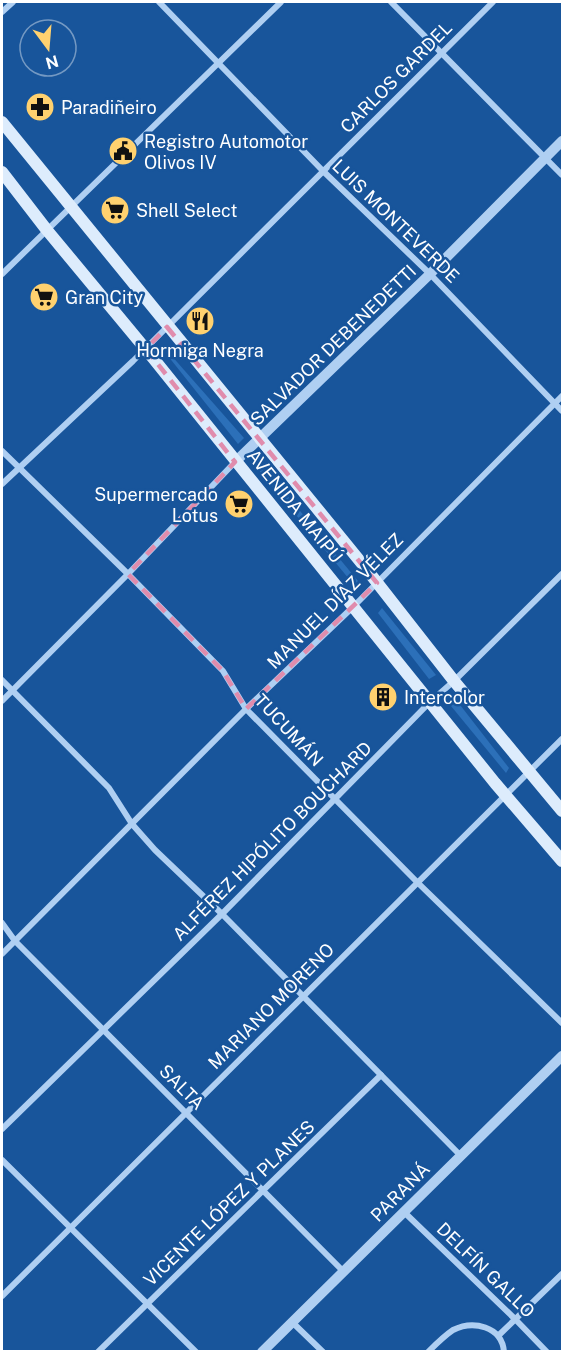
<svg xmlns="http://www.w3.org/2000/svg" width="564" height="1353" viewBox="0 0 564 1353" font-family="'Public Sans',sans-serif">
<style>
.green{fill:#2c70b9}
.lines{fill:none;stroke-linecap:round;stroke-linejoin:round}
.minor{stroke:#afcff2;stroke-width:6}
.tertiary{stroke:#afcff2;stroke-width:10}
.secondary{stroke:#ddecfc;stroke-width:12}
.marked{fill:none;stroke:#e08cad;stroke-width:4.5;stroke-dasharray:12 8;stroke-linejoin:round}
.labels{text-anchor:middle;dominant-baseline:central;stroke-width:5;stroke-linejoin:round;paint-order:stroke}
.street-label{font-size:18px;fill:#fff;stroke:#18559b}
.poi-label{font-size:18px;fill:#fff;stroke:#18559b;text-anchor:start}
</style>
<rect width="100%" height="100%" fill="#18559b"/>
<g class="green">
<path d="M170,354L244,438L238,444L168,356Z"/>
<path d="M262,465L358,581L354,585L258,469Z"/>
<path d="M382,608L436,675L429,679L378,613Z"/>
<path d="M457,701L509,768L506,773L451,706Z"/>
</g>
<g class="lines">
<g class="minor">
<path d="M159,2L323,171L430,274L562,411"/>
<path d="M391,2L562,175"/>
<path d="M2,12L13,2"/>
<path d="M2,274L281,2"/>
<path d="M2,451L128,574L223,671L246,709L417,882L562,1023"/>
<path d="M2,484L133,361L493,2"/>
<path d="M2,680L109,788L132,824L155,850L222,914L461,1156"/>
<path d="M2,701L128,574L235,462"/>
<path d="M2,923L15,941L343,1271"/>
<path d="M2,954L246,709L354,606L562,396"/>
<path d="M2,1129L222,914L430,702L454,681L562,574"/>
<path d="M2,1160L196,1352"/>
<path d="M404,1212L515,1319L547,1352"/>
<path d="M2,1296L562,739"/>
<path d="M292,1322L323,1352"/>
<path d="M499,1335L562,1274"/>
<path d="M98,1352L381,1075"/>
<path d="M428,1352C436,1344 444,1336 453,1330C473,1320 502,1326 504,1352"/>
</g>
<g class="tertiary">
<path d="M235,462L430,274L562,141"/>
<path d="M262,1352L562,1056"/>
</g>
<g class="secondary">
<path d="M2,122L368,571L454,681L562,811"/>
<path d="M2,172L46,229L153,358L495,783L562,861"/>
</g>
</g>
<path class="marked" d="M167,327L377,583L246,709L223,671L128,574L235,462L146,349Z"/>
<defs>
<g id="pharmacy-disc" transform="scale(1.5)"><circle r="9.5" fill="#ffd16f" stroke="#18559b"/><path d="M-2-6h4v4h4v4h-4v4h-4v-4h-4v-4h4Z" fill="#111"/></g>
<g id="civic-disc" transform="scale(1.5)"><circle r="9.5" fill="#ffd16f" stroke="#18559b"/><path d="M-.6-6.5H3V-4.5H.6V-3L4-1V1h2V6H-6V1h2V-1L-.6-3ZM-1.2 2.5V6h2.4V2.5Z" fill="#111"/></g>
<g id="supermarket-disc" transform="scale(1.5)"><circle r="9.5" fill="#ffd16f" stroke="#18559b"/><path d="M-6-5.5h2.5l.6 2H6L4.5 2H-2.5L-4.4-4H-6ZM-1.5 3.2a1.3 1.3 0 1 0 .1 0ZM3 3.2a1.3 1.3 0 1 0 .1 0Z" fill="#111"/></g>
<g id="restaurant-disc" transform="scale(1.5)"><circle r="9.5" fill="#ffd16f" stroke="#18559b"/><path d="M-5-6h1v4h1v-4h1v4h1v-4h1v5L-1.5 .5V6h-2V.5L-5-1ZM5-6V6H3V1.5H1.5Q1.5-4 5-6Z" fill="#111"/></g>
<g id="building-disc" transform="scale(1.5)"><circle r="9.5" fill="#ffd16f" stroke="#18559b"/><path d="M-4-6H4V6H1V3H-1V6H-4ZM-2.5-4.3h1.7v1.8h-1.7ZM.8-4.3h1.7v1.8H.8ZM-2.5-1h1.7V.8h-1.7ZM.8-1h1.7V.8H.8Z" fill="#111"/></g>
</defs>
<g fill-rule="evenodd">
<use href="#pharmacy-disc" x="40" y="107"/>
<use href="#civic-disc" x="123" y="151"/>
<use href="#supermarket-disc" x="115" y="210"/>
<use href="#supermarket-disc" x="44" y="297"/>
<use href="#restaurant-disc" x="200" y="321"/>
<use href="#supermarket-disc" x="239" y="504"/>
<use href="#building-disc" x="383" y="697"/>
</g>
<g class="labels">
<g class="street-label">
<text transform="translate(396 77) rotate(-45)">CARLOS GARDEL</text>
<text transform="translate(396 221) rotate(44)">LUIS MONTEVERDE</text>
<text transform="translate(333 345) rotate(-44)">SALVADOR DEBENEDETTI</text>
<text transform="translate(295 506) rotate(51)">AVENIDA MAIPÚ</text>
<text transform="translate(335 601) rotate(-45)">MANUEL DÍAZ VÉLEZ</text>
<text transform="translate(289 730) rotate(47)">TUCUMÁN</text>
<text transform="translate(272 841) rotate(-45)">ALFÉREZ HIPÓLITO BOUCHARD</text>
<text transform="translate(271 1006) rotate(-45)">MARIANO MORENO</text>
<text transform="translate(182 1087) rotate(45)">SALTA</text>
<text transform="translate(400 1192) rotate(-45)">PARANÁ</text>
<text transform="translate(229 1203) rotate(-44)">VICENTE LÓPEZ Y PLANES</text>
<text transform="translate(486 1270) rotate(44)">DELFÍN GALLO</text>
</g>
<g class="poi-label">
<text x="61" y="107">Paradiñeiro</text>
<text x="144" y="141">Registro Automotor<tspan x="144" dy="21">Olivos IV</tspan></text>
<text x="136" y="210">Shell Select</text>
<text x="65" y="297">Gran City</text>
<text x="200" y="350" text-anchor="middle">Hormiga Negra</text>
<text x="218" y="494" text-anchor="end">Supermercado<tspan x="218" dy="21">Lotus</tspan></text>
<text x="404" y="697">Intercolor</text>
</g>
</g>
<rect width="564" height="1353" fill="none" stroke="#ffffff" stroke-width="6"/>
<g transform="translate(48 48) rotate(164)"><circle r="28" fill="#18559b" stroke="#7499c3" stroke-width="1.5"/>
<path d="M0-4.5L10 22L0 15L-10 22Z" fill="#ffd16f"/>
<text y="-9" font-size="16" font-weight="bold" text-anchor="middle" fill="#ffffff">N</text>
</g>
</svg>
